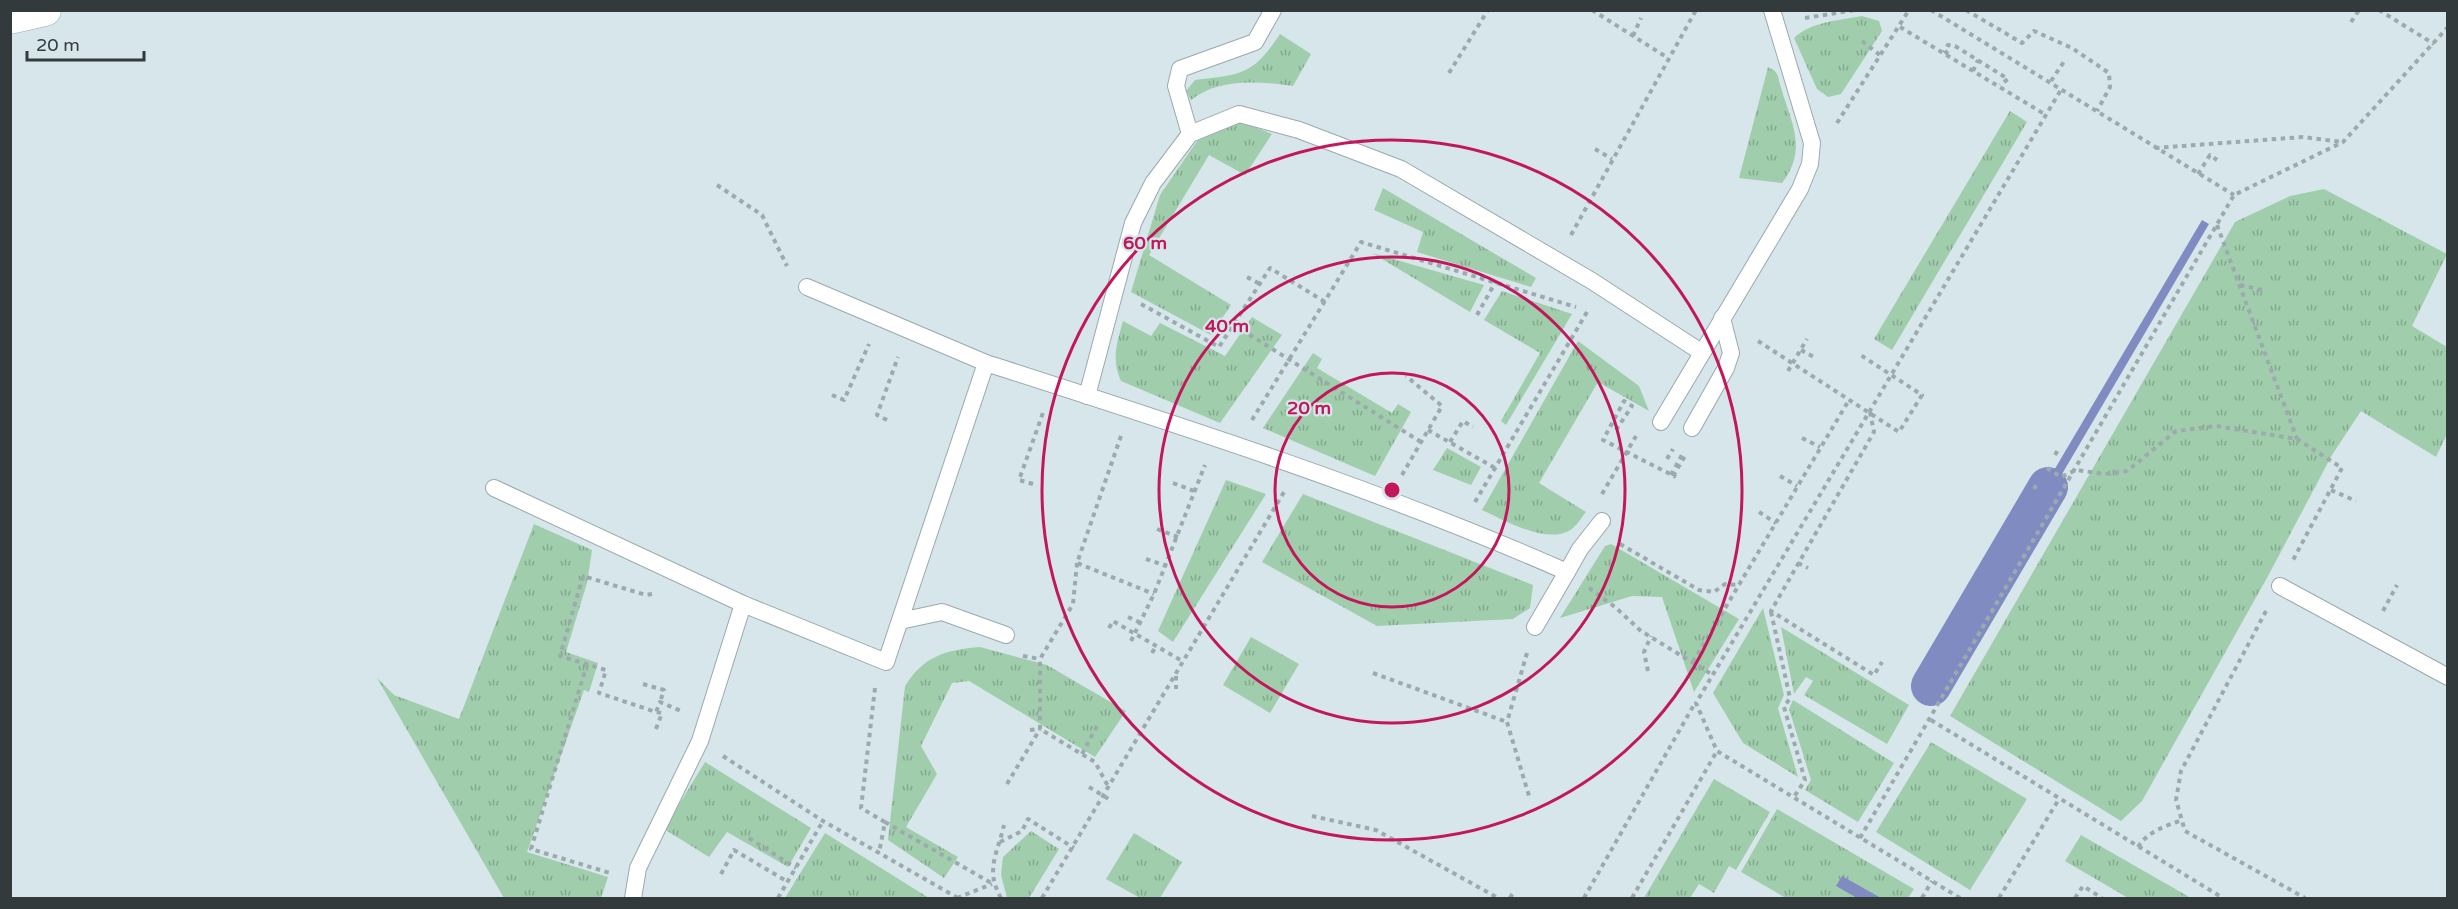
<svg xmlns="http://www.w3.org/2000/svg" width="2458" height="909" viewBox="0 0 2458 909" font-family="'Varela Round',sans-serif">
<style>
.grass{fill:url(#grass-tufts)}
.water{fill:#808cc1}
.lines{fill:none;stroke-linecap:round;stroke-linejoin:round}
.canal{stroke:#808cc1;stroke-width:40}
.service-casing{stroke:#9aa9ad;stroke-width:18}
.minor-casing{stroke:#9aa9ad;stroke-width:33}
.path{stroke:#9daaad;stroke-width:4;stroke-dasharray:4.5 4.5;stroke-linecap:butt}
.service{stroke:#fff;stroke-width:16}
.minor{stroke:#fff;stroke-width:32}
.ring{fill:none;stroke:#c2185b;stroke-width:3}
.centre{fill:#c2185b;stroke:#d6e6ea;stroke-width:3}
.ring-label{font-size:18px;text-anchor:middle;font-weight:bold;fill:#c2185b;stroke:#d6e6ea;stroke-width:4.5;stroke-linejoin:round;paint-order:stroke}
</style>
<defs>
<pattern id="grass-tufts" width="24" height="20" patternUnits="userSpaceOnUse" patternTransform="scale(1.5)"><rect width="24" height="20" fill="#a0ceac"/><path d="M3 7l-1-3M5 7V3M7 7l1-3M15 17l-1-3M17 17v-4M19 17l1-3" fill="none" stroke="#83a88d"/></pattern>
</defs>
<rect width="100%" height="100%" fill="#d6e6ea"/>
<g class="grass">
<path d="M1862,16L1879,21L1882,31L1841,94L1828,97L1817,89L1794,38C1810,22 1840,20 1862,16Z"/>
<path d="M1280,34L1311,54L1293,86C1260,81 1218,78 1191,100L1186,91L1195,80C1242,74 1252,76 1280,34Z"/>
<path d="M1768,67L1775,71L1778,76C1787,117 1811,145 1782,183L1739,178Z"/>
<path d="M2010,111L2027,122L1892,350L1874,339Z"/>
<path d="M1238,120L1272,134L1245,175L1209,155L1149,255L1231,305L1211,335L1131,292L1160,195L1197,141Z"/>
<path d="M1383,188L1536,278L1531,287L1417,252L1423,232L1374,210Z"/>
<path d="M2324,189L2447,254L2412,326L2447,347V434L2436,457L2361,411L2332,455L2268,576L2142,801L2121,821L1950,716L2235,222L2290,196Z"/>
<path d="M1372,253L1484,285L1470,312Z"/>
<path d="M1502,291L1572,314L1506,425L1501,421L1540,353L1484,320Z"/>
<path d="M1252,317L1282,335L1220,423L1121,381C1111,359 1117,343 1123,321L1151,336L1160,323L1225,356Z"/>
<path d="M1578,341L1639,386L1649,411L1598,382L1539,483L1586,512C1582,516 1579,523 1574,527C1552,548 1504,520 1482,510Z"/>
<path d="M1313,353L1322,359L1317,368L1392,413L1398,404L1411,412L1375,476L1263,428Z"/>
<path d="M1447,448L1481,467L1471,485L1433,470Z"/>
<path d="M1226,480L1266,494L1173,642L1158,631Z"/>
<path d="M1303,494L1533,585L1530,608L1513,619L1377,626L1262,562Z"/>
<path d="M534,524L592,550L587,583L566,652L598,663L589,692L584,690L527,852L608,877L601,898H504L377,678L394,695L459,719Z"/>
<path d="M1611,544L1739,619L1694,692L1662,597L1632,596L1560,618L1605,546Z"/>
<path d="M1763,608L1784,695L1778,708L1798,777L1743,743L1713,693Z"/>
<path d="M1781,627L1909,705L1887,744L1804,695L1813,681L1806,677L1794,694Z"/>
<path d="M1251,637L1299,664L1270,713L1223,685Z"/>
<path d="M980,647L1047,665L1126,711L1095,757L969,681L952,683L921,746L937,774L906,827L958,857L944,878L888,840L905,686C924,656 945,650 980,647Z"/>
<path d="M1793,700L1894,763L1858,822L1805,790L1811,780L1789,709Z"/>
<path d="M1931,742L2027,799L1970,890L1876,832Z"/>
<path d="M705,762L811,828L788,867L727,832L709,857L664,829Z"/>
<path d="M1714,779L1770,812L1736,870L1729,866L1714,893L1699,884L1690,898H1644Z"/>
<path d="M1777,809L1914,889L1908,898H1786L1741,872Z"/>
<path d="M1031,831L1059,849L1029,898H1007L1001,875L1003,857Z"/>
<path d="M825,833L929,898H785Z"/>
<path d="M1134,833L1182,862L1160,898H1140L1106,879Z"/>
<path d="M2081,835L2191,898H2128L2065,861Z"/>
</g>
<g class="water">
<path d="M2202,220L2209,224L2025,537L2017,533Z"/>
<path d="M1992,576L1999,580L1934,688L1929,684Z"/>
<path d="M1842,876L1881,898H1857L1836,886Z"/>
</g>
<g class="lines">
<path class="canal" d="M1931,686L2048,487"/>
<g class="service-casing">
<g id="service">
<path d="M1190,134L1176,86L1180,69L1255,42L1273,10"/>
<path d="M807,287L986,363"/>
<path d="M1087,396L1133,223L1153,183L1190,134L1239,114L1299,130L1401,169L1592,281L1701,352"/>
<path d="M1661,422L1800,189L1810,164L1812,143L1772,10"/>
<path d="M1692,428L1726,368L1731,353L1722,318"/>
<path d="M494,488L743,604L886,662L986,363C1182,426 1379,489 1567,572L1535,627"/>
<path d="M1567,572L1580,549L1602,521"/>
<path d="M2280,586L2448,677"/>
<path d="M900,621L942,612L1006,635"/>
<path d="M633,898L638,868L700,741L743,604"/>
</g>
</g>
<g class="minor-casing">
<path id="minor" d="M10,18L45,10"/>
</g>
<g class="path">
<path d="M1592,10L1668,58"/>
<path d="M1931,10L2234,195"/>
<path d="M1966,10L2022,43L2034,31L2072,48L2109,73L2110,87L2097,111"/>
<path d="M2379,10L2434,44"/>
<path d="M1805,18L1855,10"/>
<path d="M2351,22L2359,10"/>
<path d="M1900,27L2046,115"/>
<path d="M1633,36L1641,18"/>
<path d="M1862,41L1881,56"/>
<path d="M1948,54L1945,51L1948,45L1955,46L2008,79L2000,85"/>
<path d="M1973,71L1978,60"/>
<path d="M1449,73L1488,10"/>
<path d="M2051,81L2065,60"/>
<path d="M1837,123L1909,10"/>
<path d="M2155,148L2303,137L2342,142"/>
<path d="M1595,149L1612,159"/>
<path d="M2198,174L2210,155L2217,160"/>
<path d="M717,185L762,215L787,266"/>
<path d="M2217,225L2297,439"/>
<path d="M1571,235L1696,10"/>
<path d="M1247,277L1260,284"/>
<path d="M2240,285L2266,291"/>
<path d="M1141,304L1219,347L1270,268L1325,302"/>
<path d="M1477,315L1496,281"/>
<path d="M1234,325L1421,442"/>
<path d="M1758,341L1899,432L1922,395L1859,354"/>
<path d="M1801,350L1814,357"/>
<path d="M1788,371L1807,339"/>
<path d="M832,395L844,400L869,344"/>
<path d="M1870,412L1874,432L1771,611L1874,675L1882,662"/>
<path d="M887,420L877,415L898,357"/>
<path d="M1252,420L1361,242L1576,307"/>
<path d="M1428,430L1495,468"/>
<path d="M1616,430L1632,406L1624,401L1603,440L1676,477"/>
<path d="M1121,436L1077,563L1154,594"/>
<path d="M1802,438L1820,447"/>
<path d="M1450,442L1463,421L1473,427"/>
<path d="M2055,455L2058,450"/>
<path d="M1667,459L1673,449"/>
<path d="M2047,468L2061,477L2076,470L2105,474L2127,471L2176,431L2216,426L2297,439L2342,468L2292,562"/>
<path d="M1402,475L1442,406L1406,376"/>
<path d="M1671,475L1683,453"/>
<path d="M1673,476L1685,456"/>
<path d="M1780,476L1797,486"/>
<path d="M1173,483L1197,492"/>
<path d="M1033,484L1019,480L1044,410"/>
<path d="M2034,489L2037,484"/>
<path d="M2331,490L2356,501"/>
<path d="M1602,494L1636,436"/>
<path d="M1475,502L1587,312"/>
<path d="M1759,512L1776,523"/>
<path d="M1157,529L1178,537"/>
<path d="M1620,544L1699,590L1714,592L1725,584L1739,585"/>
<path d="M1146,559L1166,566"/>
<path d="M1077,563L1073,604L1040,659V729L1095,762L1109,788"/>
<path d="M1798,563L1808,568"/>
<path d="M1589,588L1615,607L1641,631L1713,675"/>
<path d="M652,594L646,595L583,576L560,656L606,670L599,693L656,712L660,702L681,711"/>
<path d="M2266,611L2181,771L2176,800L2185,831L2305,898"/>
<path d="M2383,611L2397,585"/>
<path d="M1771,612L1790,698L1784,707L1805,780L1794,797"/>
<path d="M1128,617L1141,623"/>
<path d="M1109,628L1113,621L1184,662"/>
<path d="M1131,641L1154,594L1205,465"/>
<path d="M1152,653L1156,646"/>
<path d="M1527,653L1507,722L1529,796"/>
<path d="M1023,656L1040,659"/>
<path d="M1693,662L1849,400"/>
<path d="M587,664L531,849L610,873"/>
<path d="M1648,671L1644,652L1651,636"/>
<path d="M1373,673L1507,722"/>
<path d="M1176,676V689"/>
<path d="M643,684L664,690L660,702"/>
<path d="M875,688L861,808L885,822L879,853"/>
<path d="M1931,720L2223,898"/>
<path d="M656,729L662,713L656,712"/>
<path d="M1030,730L1039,729"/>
<path d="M1082,754L1098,724"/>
<path d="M723,756L823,821L958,898"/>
<path d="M1007,784L1040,729"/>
<path d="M1089,787L1112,801"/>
<path d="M1312,816L1376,830L1498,898"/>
<path d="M885,822L993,884"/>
<path d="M749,838L796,868"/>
<path d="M1860,838L2234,195L2343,142L2448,27"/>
<path d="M1000,842L1022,831L1028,819L1074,848"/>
<path d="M2138,847C2148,831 2166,826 2182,820"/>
<path d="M721,874L734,850L788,882"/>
<path d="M778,898L823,821"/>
<path d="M957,898L992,884"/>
<path d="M1001,898C985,870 997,855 1004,825"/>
<path d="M1042,898L1284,492"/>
<path d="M1510,898L1513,893"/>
<path d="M1584,898L1695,703"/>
<path d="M1632,898L1717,751"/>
<path d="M1922,898L1932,881"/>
<path d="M1960,898L1717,751L1696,703L2062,88"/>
<path d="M1999,898L2059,799"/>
<path d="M2075,898L2083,886L2102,898"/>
</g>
<use href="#service" class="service"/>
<use href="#minor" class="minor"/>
</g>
<g class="ring">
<circle cx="1392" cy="490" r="117"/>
<circle cx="1392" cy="490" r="233"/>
<circle cx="1392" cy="490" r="350"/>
</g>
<circle cx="1392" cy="490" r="9" class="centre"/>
<g class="ring-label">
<text x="1145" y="249">60 m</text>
<text x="1227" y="332">40 m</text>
<text x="1309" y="414">20 m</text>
</g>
<rect width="2458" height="909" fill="none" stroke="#333a3b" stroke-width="24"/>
<path d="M27 51v9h117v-9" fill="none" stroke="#333a3b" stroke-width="3"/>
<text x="36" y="51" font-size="18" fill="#333a3b" stroke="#d6e6ea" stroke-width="4.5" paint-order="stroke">20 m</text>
</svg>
